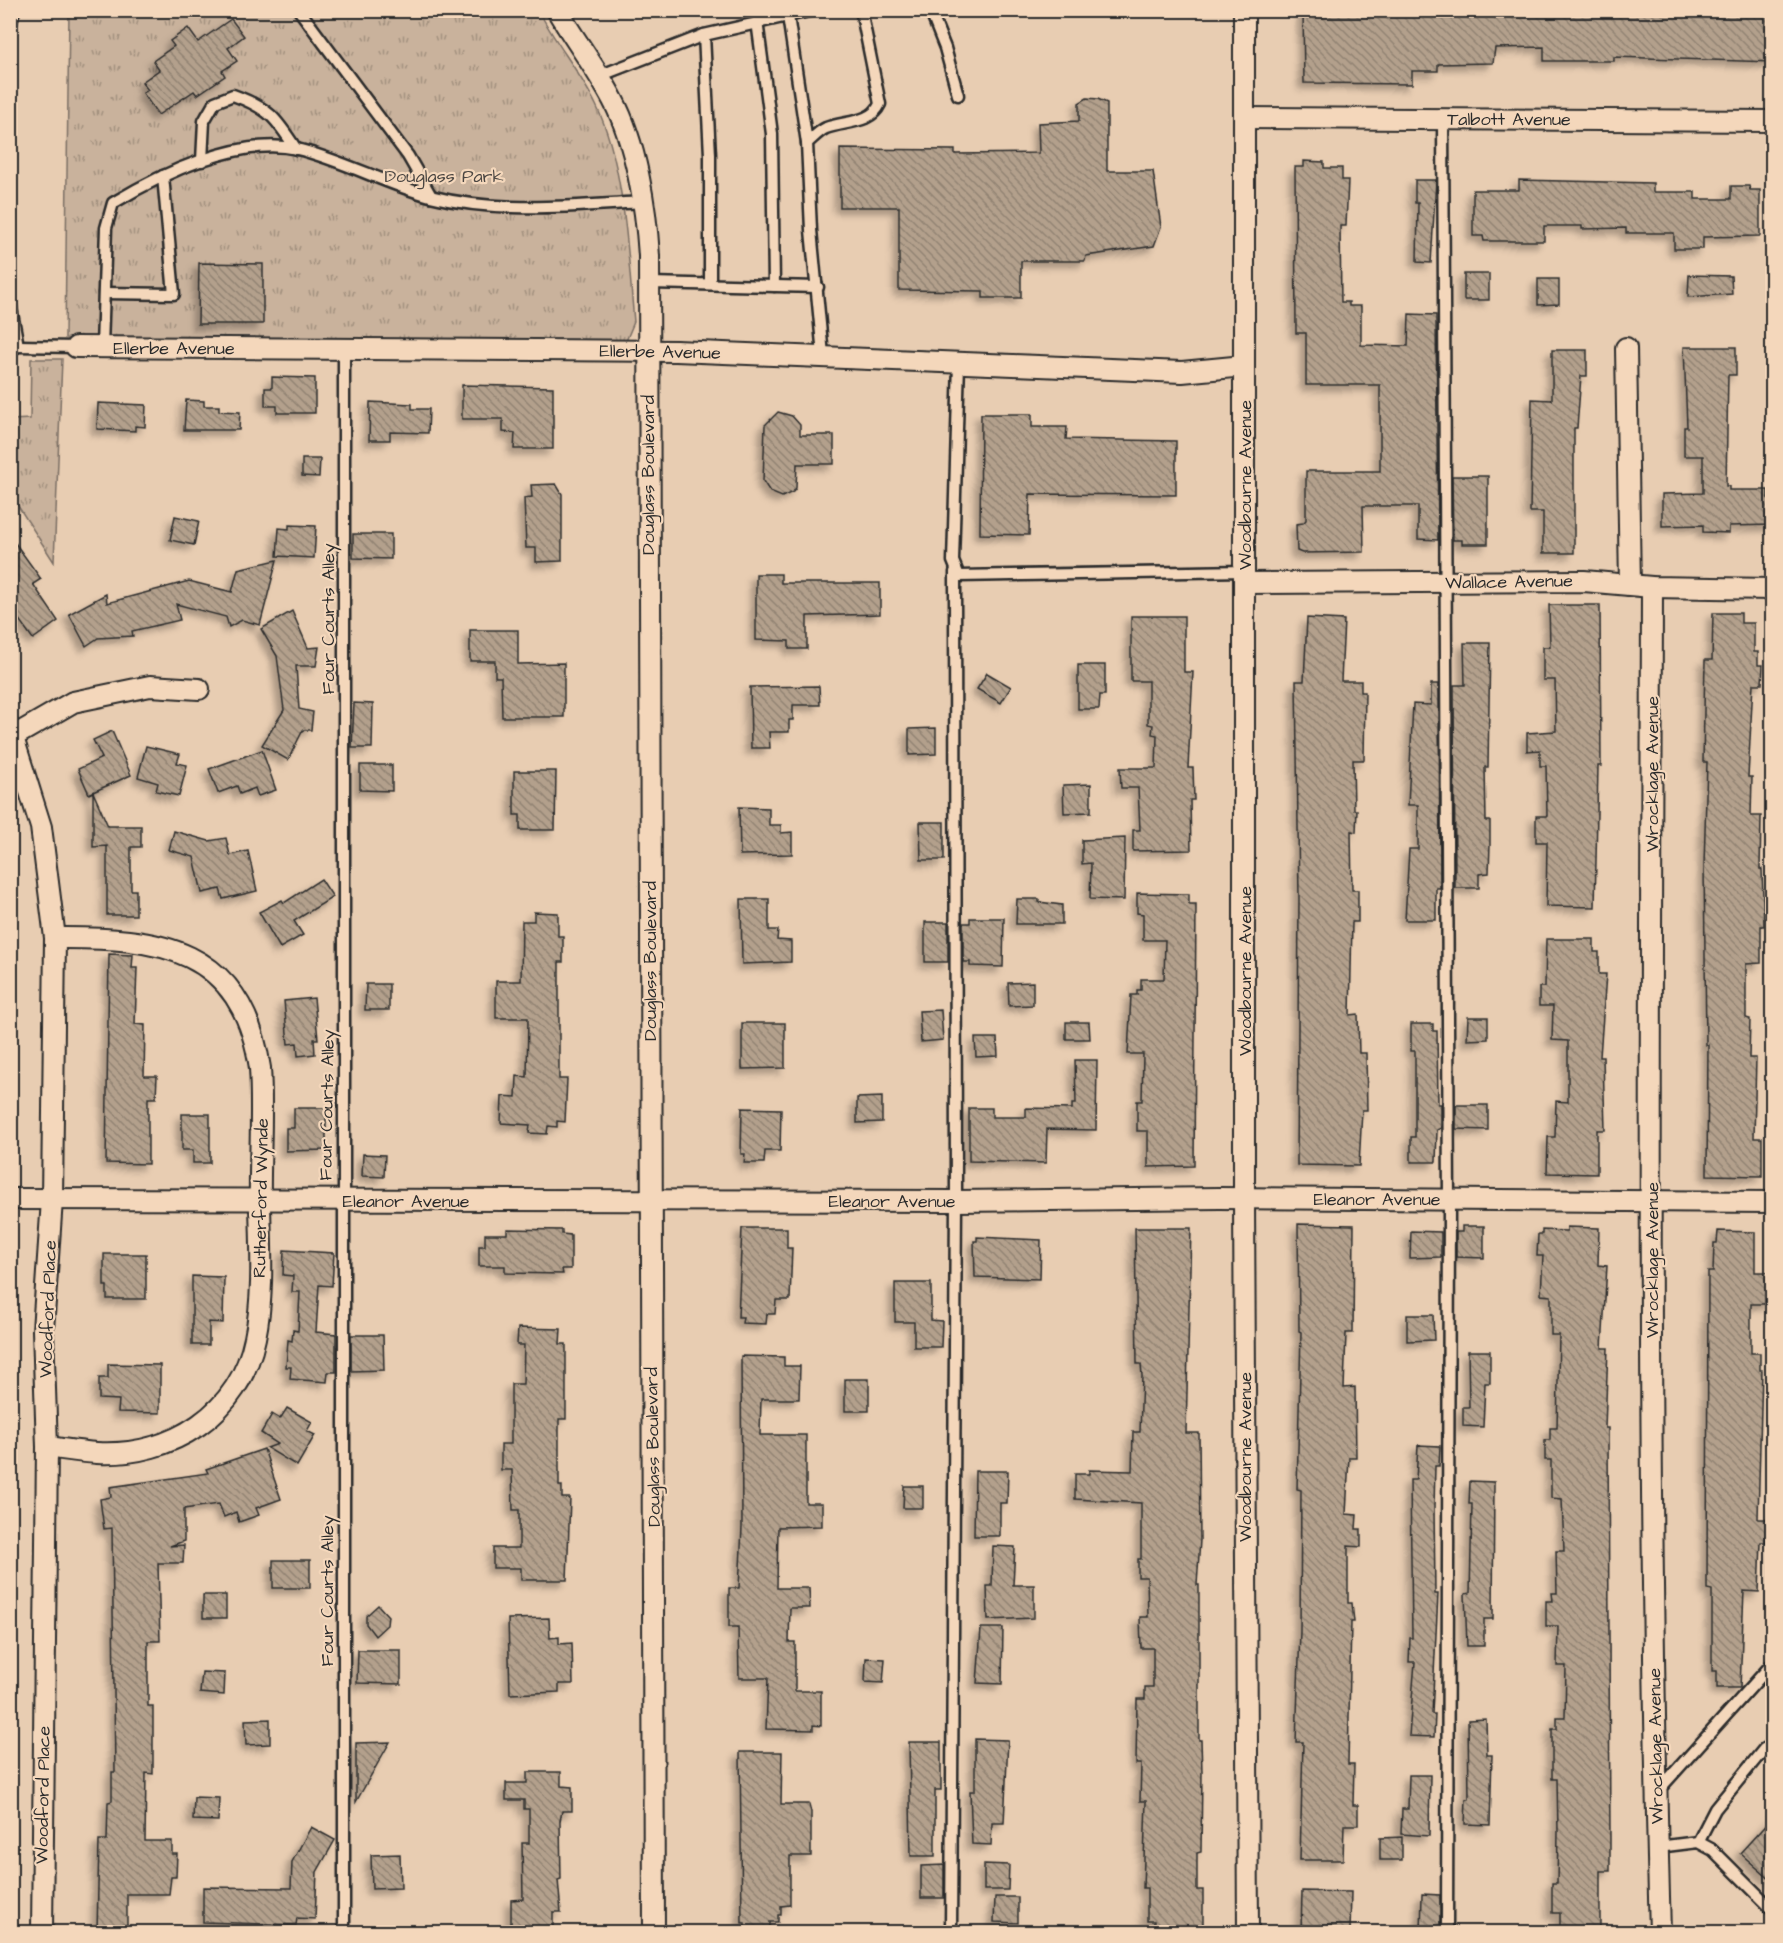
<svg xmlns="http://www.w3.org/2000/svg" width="1783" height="1943" viewBox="0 0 1783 1943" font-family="'Architects Daughter',sans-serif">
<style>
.park{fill:url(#park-tufts);stroke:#7a6e64;stroke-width:1.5}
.building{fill:url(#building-back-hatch);stroke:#2b2b2b;stroke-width:1.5;filter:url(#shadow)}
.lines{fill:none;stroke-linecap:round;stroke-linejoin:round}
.service-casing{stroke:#2b2b2b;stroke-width:15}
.minor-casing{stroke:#2b2b2b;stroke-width:24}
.service{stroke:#f4d7bb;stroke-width:10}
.minor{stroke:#f4d7bb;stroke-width:20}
.labels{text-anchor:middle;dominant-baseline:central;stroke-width:4.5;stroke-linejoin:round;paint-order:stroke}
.street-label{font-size:18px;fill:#2b2b2b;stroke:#f4d7bb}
.park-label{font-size:18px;fill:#4b4642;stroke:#f4d7bb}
</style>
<defs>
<pattern id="park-tufts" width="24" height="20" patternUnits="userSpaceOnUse" patternTransform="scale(1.5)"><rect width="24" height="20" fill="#c9b29c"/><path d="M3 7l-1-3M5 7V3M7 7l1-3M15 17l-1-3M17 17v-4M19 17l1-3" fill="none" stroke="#a3917f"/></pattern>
<pattern id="building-back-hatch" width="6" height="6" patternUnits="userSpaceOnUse" patternTransform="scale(1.5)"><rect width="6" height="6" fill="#b3a08c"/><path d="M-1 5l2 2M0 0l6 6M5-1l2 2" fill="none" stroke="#928373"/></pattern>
<filter id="shadow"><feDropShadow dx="-5.5" dy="5.5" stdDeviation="3" flood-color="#0004"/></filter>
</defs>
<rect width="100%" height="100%" fill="#e8cdb2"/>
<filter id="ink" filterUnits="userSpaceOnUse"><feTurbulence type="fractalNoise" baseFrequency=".0167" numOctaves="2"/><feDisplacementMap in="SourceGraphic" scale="12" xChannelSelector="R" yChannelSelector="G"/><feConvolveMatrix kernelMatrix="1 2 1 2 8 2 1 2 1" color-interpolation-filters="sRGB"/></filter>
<g filter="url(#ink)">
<g class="park">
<path d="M69,11H539C555,43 580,72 596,105C625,165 628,256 634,322L626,341L621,345L65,338Z"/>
<path d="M31,359H62L54,562L11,495V420L30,419Z"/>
</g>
<g class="building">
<path d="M1303,10H1413V13L1460,14V10H1656L1708,14V10H1773V62L1614,57V61H1544V47L1495,48L1493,63L1438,64V71H1412V84L1304,83Z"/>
<path d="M231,19L244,36L228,48L237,61L222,71L225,76L197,95L194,91L158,115L143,93L148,90L142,82L159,70L153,61L174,46L170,41L188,28L198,42Z"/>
<path d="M1087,98L1098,99L1107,103V171H1153L1161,227L1154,246L1086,256L1085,261H1021V298H983V291L899,290V207H840V149L955,150V154L1039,153L1038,123L1079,121V103Z"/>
<path d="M1304,161L1324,162V168H1342V180H1348L1346,226H1340L1341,302H1349V306H1361V345L1408,346L1409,314L1436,315L1438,540L1418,539V506H1363L1364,552L1302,553L1297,551L1296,524L1303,523L1306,520V471H1380V385H1306V333H1296L1295,167H1304Z"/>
<path d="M1415,180H1436L1431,263L1417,262L1418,203H1415Z"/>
<path d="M1519,180L1653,183V192H1695V199H1731V186H1749L1750,190H1760V236L1703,237V249H1674V233H1626V228L1582,229V226H1544V241H1484L1483,236H1473V190H1519Z"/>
<path d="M199,263L263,264V324H198Z"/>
<rect x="1464" y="274" width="25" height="26"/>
<path d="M1689,275L1731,276L1732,294L1688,297Z"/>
<path d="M1538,279H1559V304L1538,305Z"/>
<path d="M1684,347H1736V375H1728L1726,486H1729V490H1768V498H1773V525L1729,526V533L1703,532V525L1662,526V494L1703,493V456H1684V427H1687Z"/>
<path d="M1552,350H1587V376H1581L1577,428H1574V553H1543V512H1530L1532,399L1552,400Z"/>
<path d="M272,377L315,378V413H277V406H265V388H272Z"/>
<path d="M462,385L553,387V449H514L515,433L503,432V419H462Z"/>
<path d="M186,400L204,401V406H219V411L240,412L239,430H184Z"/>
<path d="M370,402L412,404V409H429L428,433L390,432V440H369Z"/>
<path d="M98,403L146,405L145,427L135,426V431L97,429Z"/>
<path d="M778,412L792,416L800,425V435H834V464H797L796,488L793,492L782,497L770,492L763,481L765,425Z"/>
<path d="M981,414H1032V427H1067L1066,439L1176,441V495L1030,494L1029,535L980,534Z"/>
<path d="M302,459H320L319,477L302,476Z"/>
<path d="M1452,476H1488V544H1462V540H1453Z"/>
<path d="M556,484L562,494V561L536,562V548H526L524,498L532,497L531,485Z"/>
<path d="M175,516L199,521L194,545L170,540Z"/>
<path d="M289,525L316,526L314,558L277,556L279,528L289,529Z"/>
<path d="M353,534H391V559L353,558Z"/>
<path d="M10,536L41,579L33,584L58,621L33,639L10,607Z"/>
<path d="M277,560L260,625L242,620L229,627L226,617L176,604L180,620L132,631L133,636L98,638L86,646L69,614L106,594L107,603L189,581L232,592L238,569Z"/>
<path d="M756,574H781V583H880V614L807,616V649H789V641L756,640Z"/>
<path d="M1549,605H1600L1601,766H1598L1595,907L1546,906L1547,842H1536V816H1547L1546,766H1540V750L1527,751V733L1556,731L1555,680H1543V647H1550Z"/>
<path d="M292,611L308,648L319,647L316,666H296L299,709L313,712L311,730H303L288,760L262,745L284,710L277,656L261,629Z"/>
<path d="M1713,613H1741V623H1754V652H1758V665H1763L1762,684H1753L1748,777H1752L1751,816H1761L1760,869H1762L1764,926H1761V963L1746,964V1018L1750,1019L1749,1058H1756L1754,1138H1762V1176L1707,1175L1708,1045H1706L1704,865L1707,762H1703L1705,660H1712Z"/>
<path d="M1131,616H1184V672H1193L1188,768H1193L1194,800H1190L1191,850L1133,851V830H1140L1138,788H1121L1120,768H1156L1157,735L1152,734L1153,725L1148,724V681H1131Z"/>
<path d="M1307,618L1344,620L1341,681H1361V692H1365L1364,760H1353L1354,810H1357L1356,832L1351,831L1352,890H1358V922H1352L1350,1015L1358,1014L1359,1053H1366L1367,1110H1362L1359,1166L1297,1165L1299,899L1296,681H1304Z"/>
<path d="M470,630H518V664L564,663V717H502L501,677H495V661H470Z"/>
<path d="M1464,643H1490L1488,767H1485L1486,821H1490V845L1489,873L1479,874V888H1455L1454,685H1465Z"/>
<path d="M1078,665H1105V695H1100L1099,709H1078Z"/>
<path d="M987,673L1011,687L1001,703L977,689Z"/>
<path d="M1431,684H1439L1440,888H1436V920H1405L1409,849H1418V805H1408L1413,704L1431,705Z"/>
<path d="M819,686L820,705H793V720H789V732H769L770,748H751L750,687Z"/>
<path d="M354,703L373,704L372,748H352Z"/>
<path d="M936,728V754L909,755V729Z"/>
<path d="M112,731L131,775L93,792L108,826H141V847H131V890H136V915H107V846L93,847V792L89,794L78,769L102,758L93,740Z"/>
<path d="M146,746L180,754L177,763L187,765L179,796L156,791L158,783L138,777Z"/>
<path d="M262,750L276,790L258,796L255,788L240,794L237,786L218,793L209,769Z"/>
<path d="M360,765H392V791L360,790Z"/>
<path d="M514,771H556L555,830H520V815H514Z"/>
<path d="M1091,784V812L1064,813L1063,785Z"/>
<path d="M739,807L769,808V825H781V833L792,832V854L740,855Z"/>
<path d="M920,822H944V860H921Z"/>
<path d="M174,831L209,841L226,838L230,855L248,851L257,891L223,899L220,889L202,893L194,857L169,850Z"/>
<path d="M1125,838L1124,900L1090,899L1091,863L1082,864V840Z"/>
<path d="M321,879L333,897L294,921L303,935L280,948L259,912L282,900L284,903Z"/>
<path d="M1137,893L1189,894V904H1196L1194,1166L1148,1167V1131H1137V1101H1142L1143,1054H1128L1131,995H1137V990H1141V979H1164L1165,940H1143V914L1137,913Z"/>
<path d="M741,899H769V930H778L777,940L791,941V962L742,964Z"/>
<path d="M1017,899H1039V902L1062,905V924H1016Z"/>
<path d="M534,912L558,913V936H563V962H559V1079H567L565,1122L557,1121V1127L548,1126L547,1134L529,1133L530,1125L501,1123L502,1096L516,1097L517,1076L527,1077L528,1018H496V981H521L522,921H534Z"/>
<path d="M970,918H1004L1003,967L970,966V962H963V923H970Z"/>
<rect x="925" y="922" width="23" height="40"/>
<path d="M1546,939H1594V952H1599V974H1606L1600,1057H1603L1605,1130H1597V1174L1547,1173L1548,1137H1555L1556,1101L1568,1102V1041L1552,1040L1553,1006H1539V987H1545Z"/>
<path d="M109,954L133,955L132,968H137L135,1024L145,1025L144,1076H157L156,1098H148V1164L106,1163Z"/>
<path d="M1033,982V1005L1009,1006L1008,983Z"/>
<path d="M366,984H389V1010H365Z"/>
<path d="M314,998L318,1039H314L315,1054L298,1056L297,1043L288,1044L284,1001Z"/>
<path d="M941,1010L943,1040L921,1042L919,1011Z"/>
<path d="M1468,1017H1488V1039L1467,1040Z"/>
<path d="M1066,1022H1089L1090,1039H1066Z"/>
<path d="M742,1023H785V1068L742,1069Z"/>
<path d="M1411,1024H1433V1031H1437L1438,1104H1441V1128L1437,1130L1436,1162H1411V1137H1415V1051H1411Z"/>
<path d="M975,1038H997L998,1056L976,1057Z"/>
<path d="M1075,1060H1097L1096,1130L1047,1129L1046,1163L969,1161V1108H992V1117H1026V1108L1072,1109V1104H1076Z"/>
<path d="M882,1097V1122L857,1123V1098Z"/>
<path d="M1456,1105H1488V1130L1456,1129Z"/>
<path d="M294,1108H326V1150L286,1151V1128H294Z"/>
<path d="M742,1108L781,1109L780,1151H765L764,1163H744L745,1154H741Z"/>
<path d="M182,1114H210V1163H193V1150H182Z"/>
<path d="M363,1154L385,1155L384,1177L362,1176Z"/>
<path d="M1298,1224L1354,1225L1353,1333H1346L1344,1388L1355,1387L1356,1457H1349L1346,1514L1357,1515L1356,1529H1361V1547L1348,1546V1603H1352L1354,1622H1351L1348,1764H1354L1353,1805H1358V1825H1344L1343,1860H1300L1303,1742H1296L1300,1631L1301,1490L1297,1489L1301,1332L1299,1331Z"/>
<path d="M1462,1226H1484V1258L1456,1257V1232H1462Z"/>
<path d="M1567,1227L1599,1228L1598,1265L1607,1266L1602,1348H1608L1605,1428H1608L1610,1841V1871H1600V1932H1560V1913H1552V1883H1557L1558,1832L1557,1779H1552V1729H1557V1717H1565L1566,1666H1557L1558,1626H1546V1601H1553L1552,1593H1557L1556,1551H1564L1562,1499L1551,1498V1460H1545V1440H1550V1428H1557L1559,1335H1551V1296L1541,1295L1543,1256H1537L1538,1234H1542V1230L1567,1231Z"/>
<path d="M742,1228H787V1248H792L790,1300H776L775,1314H767L766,1324L742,1323L743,1317H738Z"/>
<path d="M1135,1228H1191L1186,1433H1199L1200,1540L1197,1585H1199V1740H1201L1202,1772L1201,1852L1197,1853V1890H1203V1932H1154V1921H1147V1888H1143L1146,1801H1140L1141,1764H1136L1137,1699H1145V1687H1153V1648H1141L1140,1617H1148L1147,1577H1138V1559H1141V1503L1075,1499V1474H1089V1470L1132,1471L1133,1432H1140L1142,1376L1141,1364H1137Z"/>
<path d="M507,1229L562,1230V1234L571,1235V1269H562L563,1274L505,1273V1266H479V1246H485V1234H507Z"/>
<path d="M1411,1231L1441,1232V1257L1410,1258Z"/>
<path d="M1718,1231L1755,1232V1272H1771L1770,1304H1751V1353H1760V1370H1762L1758,1519H1767L1766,1542H1761L1759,1592L1744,1591L1740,1688H1717V1671H1712V1590L1707,1589L1708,1272H1713L1714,1243H1717Z"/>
<path d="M977,1237L1041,1240L1040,1279L975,1277L974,1241H977Z"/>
<path d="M284,1250L334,1253L332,1286L319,1285L316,1332L336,1334V1372H328L327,1382L290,1379L291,1367H286L288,1340L292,1341L293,1330L298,1331L300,1292H292L293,1276L283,1275Z"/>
<path d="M104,1254H146V1299H107V1286H104Z"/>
<path d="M192,1276L224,1277L223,1323L209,1322V1345H192Z"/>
<path d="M895,1283H931V1320L942,1321L941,1347H914V1322H895Z"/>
<path d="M1407,1315H1433L1434,1340L1407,1341Z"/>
<path d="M518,1328L561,1329L560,1344H566V1419H559V1486H562V1498H570L567,1580H521V1568H493V1548H519V1510H513L512,1470H501V1444H511V1384H523L524,1345H517Z"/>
<path d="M351,1335H383L384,1370L351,1371Z"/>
<path d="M1468,1351H1490V1383H1485L1483,1427L1463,1426V1407H1469Z"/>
<path d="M741,1356L784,1357V1366H800L799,1399H761L760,1435H806V1503H822V1526L778,1527L777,1588H809L810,1608H790L789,1642H795V1691H821V1726L813,1725V1730L766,1729L768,1678H739L738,1627H729V1588H739L742,1527Z"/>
<path d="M108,1364L160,1365V1413L118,1412L119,1400L99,1399V1378H108Z"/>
<rect x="845" y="1379" width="24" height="32"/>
<path d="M287,1408L312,1422L307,1431L315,1435L297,1466L267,1448L278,1444L261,1433L272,1414L280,1419Z"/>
<path d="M1418,1445L1440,1446L1439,1466H1435L1434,1507L1435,1594H1438L1432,1714H1435L1434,1737L1409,1736L1415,1662H1409L1410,1638H1412L1410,1480H1416Z"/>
<path d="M264,1449L281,1499L256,1508L259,1515L239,1522L236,1512L224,1517L219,1504L184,1509V1541L170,1546L184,1545L183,1563H158L160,1641H148V1706H153V1774L146,1773L145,1841H172V1854H177L176,1877H171L169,1894H127V1932H97L99,1840H107L108,1802L112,1801V1772H115L112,1528L104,1529L100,1499L111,1497L110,1487L208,1473L206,1469Z"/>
<path d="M975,1471H1008L1007,1503H1000V1536H974Z"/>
<path d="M1470,1481L1494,1482L1493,1619H1484V1646H1467L1465,1594L1470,1593L1472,1504H1469Z"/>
<path d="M904,1486H923V1508H903Z"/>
<path d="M993,1546L1015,1547L1013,1585H1034V1618L988,1620L987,1586H992Z"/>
<rect x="273" y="1560" width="37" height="28"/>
<rect x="203" y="1595" width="23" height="23"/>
<path d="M378,1605L388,1616L387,1625L375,1636L366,1624V1616Z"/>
<path d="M549,1618L550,1638L559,1637V1644L572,1643L573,1684H559V1692L510,1694L508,1619Z"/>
<path d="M981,1628H1003L1002,1684L977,1683Z"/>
<path d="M358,1650H401V1684L357,1683Z"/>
<path d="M866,1658L885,1659L883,1683L865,1682Z"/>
<path d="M202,1672L225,1673L224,1695L200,1693Z"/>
<path d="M270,1719V1744L246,1745L245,1720Z"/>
<path d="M1486,1719L1487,1755H1492L1490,1825L1465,1824L1466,1799H1469L1468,1720Z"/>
<path d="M975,1739L1008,1740L1004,1823H992L991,1845L972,1844L970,1791H975Z"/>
<path d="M390,1742L378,1763L356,1802V1743Z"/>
<path d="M909,1742H941V1790H935V1856H911Z"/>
<path d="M740,1752H782L781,1804H809L811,1812V1856H790V1905L781,1906V1915H778V1922H770V1931H745V1923H742Z"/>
<path d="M527,1772H561V1786L572,1787V1811H562L560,1821L561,1879L558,1880L561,1912H553V1932L511,1931V1900L523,1899L522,1843H529V1809H524V1800H506V1783H527Z"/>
<path d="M1409,1775H1430L1429,1836L1401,1834L1402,1809H1408Z"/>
<path d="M194,1797L219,1798L218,1821L193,1820Z"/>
<path d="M1773,1817V1882L1740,1853Z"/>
<path d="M311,1827L335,1840L317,1872L315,1919L297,1918L296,1925L203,1922V1887L291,1888L292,1862Z"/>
<path d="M1402,1837V1860H1380V1838Z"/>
<path d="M400,1854L401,1888L372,1889L371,1855Z"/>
<path d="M984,1864L1009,1865L1008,1890H984Z"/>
<path d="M944,1865V1898H921V1866Z"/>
<path d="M1302,1891L1351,1892L1350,1932H1301Z"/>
<path d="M1422,1894L1440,1895V1932H1421Z"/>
<path d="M995,1897H1018V1923L994,1922Z"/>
</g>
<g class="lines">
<g class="service-casing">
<g id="service">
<path d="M299,10L408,156L431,196"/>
<path d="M930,10L945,48L958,95"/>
<path d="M788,16L807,143"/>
<path d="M757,21L772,134L774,286"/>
<path d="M10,27L14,10"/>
<path d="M704,35L710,155V284"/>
<path d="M599,76L704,35L814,10"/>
<path d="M1443,119L1449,1200L1447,1932"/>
<path d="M202,161L204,121L215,102L233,95C269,108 276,118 296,149"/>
<path d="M650,283L818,287"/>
<path d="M104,293L174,294L163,176"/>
<path d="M10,302L18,346L10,351"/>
<path d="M18,346L76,347"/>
<path d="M102,347L106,228L113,203C161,174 240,136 297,149C343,160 385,184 430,196C499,214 573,206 643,202"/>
<path d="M344,349V1932"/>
<path d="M823,355L811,230L807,143C813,138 819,131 826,128C845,121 871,124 880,104L861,10"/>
<path d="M959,363L953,561L959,576L1245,571"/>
<path d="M1656,1793L1772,1664"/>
<path d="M1698,1842L1715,1809L1764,1749L1772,1745"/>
<path d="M1658,1847L1698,1842L1713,1850L1772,1909"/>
<path d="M951,1932L956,1201L955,572"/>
</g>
</g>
<g class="minor-casing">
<g id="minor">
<path d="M557,10C575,41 597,69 613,100C636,143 646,207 649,256L654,1932"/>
<path d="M1244,10V1199L1248,1932"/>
<path d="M1245,118L1772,121"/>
<path d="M76,347L676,351L1182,372L1244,366"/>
<path d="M1626,348L1630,585"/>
<path d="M1245,583L1584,581L1652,587L1772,589"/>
<path d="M1652,587C1651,1035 1647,1484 1660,1932"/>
<path d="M10,728L41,827L55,938L52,1200L43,1330L47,1447L42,1932"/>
<path d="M14,736L73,702L150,686L199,689"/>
<path d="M10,1199L956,1201L1219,1198L1772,1202"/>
<path d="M47,1447C63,1449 80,1452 97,1453C172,1457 240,1413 255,1338C264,1295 261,1249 260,1206C259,1160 263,1114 260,1068C242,947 159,937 55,938"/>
</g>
</g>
<use href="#service" class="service"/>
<use href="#minor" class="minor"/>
</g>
</g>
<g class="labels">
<g class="street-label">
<text x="1509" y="119">Talbott Avenue</text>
<text x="174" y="348">Ellerbe Avenue</text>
<text transform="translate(660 352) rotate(1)">Ellerbe Avenue</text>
<text transform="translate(648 475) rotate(-90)">Douglass Boulevard</text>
<text transform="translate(1245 485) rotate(-90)">Woodbourne Avenue</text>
<text transform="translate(1509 582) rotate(-1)">Wallace Avenue</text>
<text transform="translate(328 619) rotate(-90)">Four Courts Alley</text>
<text transform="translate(1652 774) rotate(-90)">Wrocklage Avenue</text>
<text transform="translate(650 961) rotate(-90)">Douglass Boulevard</text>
<text transform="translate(1245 971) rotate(-90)">Woodbourne Avenue</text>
<text transform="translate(327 1105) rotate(-89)">Four Courts Alley</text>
<text transform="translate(261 1198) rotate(-89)">Rutherford Wynde</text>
<text x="1377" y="1199">Eleanor Avenue</text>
<text x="406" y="1201">Eleanor Avenue</text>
<text x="892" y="1201">Eleanor Avenue</text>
<text transform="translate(1652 1260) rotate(-90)">Wrocklage Avenue</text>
<text transform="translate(48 1309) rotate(-88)">Woodford Place</text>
<text transform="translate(653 1447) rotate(-91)">Douglass Boulevard</text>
<text transform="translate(1245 1457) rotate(-90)">Woodbourne Avenue</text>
<text transform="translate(327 1591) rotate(-90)">Four Courts Alley</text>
<text transform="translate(1656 1746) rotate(-91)">Wrocklage Avenue</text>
<text transform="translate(43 1795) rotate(-89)">Woodford Place</text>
</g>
<g class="park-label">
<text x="444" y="176">Douglass Park</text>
</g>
</g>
<rect width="1783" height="1943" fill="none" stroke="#f4d7bb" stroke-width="36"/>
<rect x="18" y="18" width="1747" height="1907" fill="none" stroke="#2b2b2b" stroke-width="2" filter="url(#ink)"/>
</svg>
